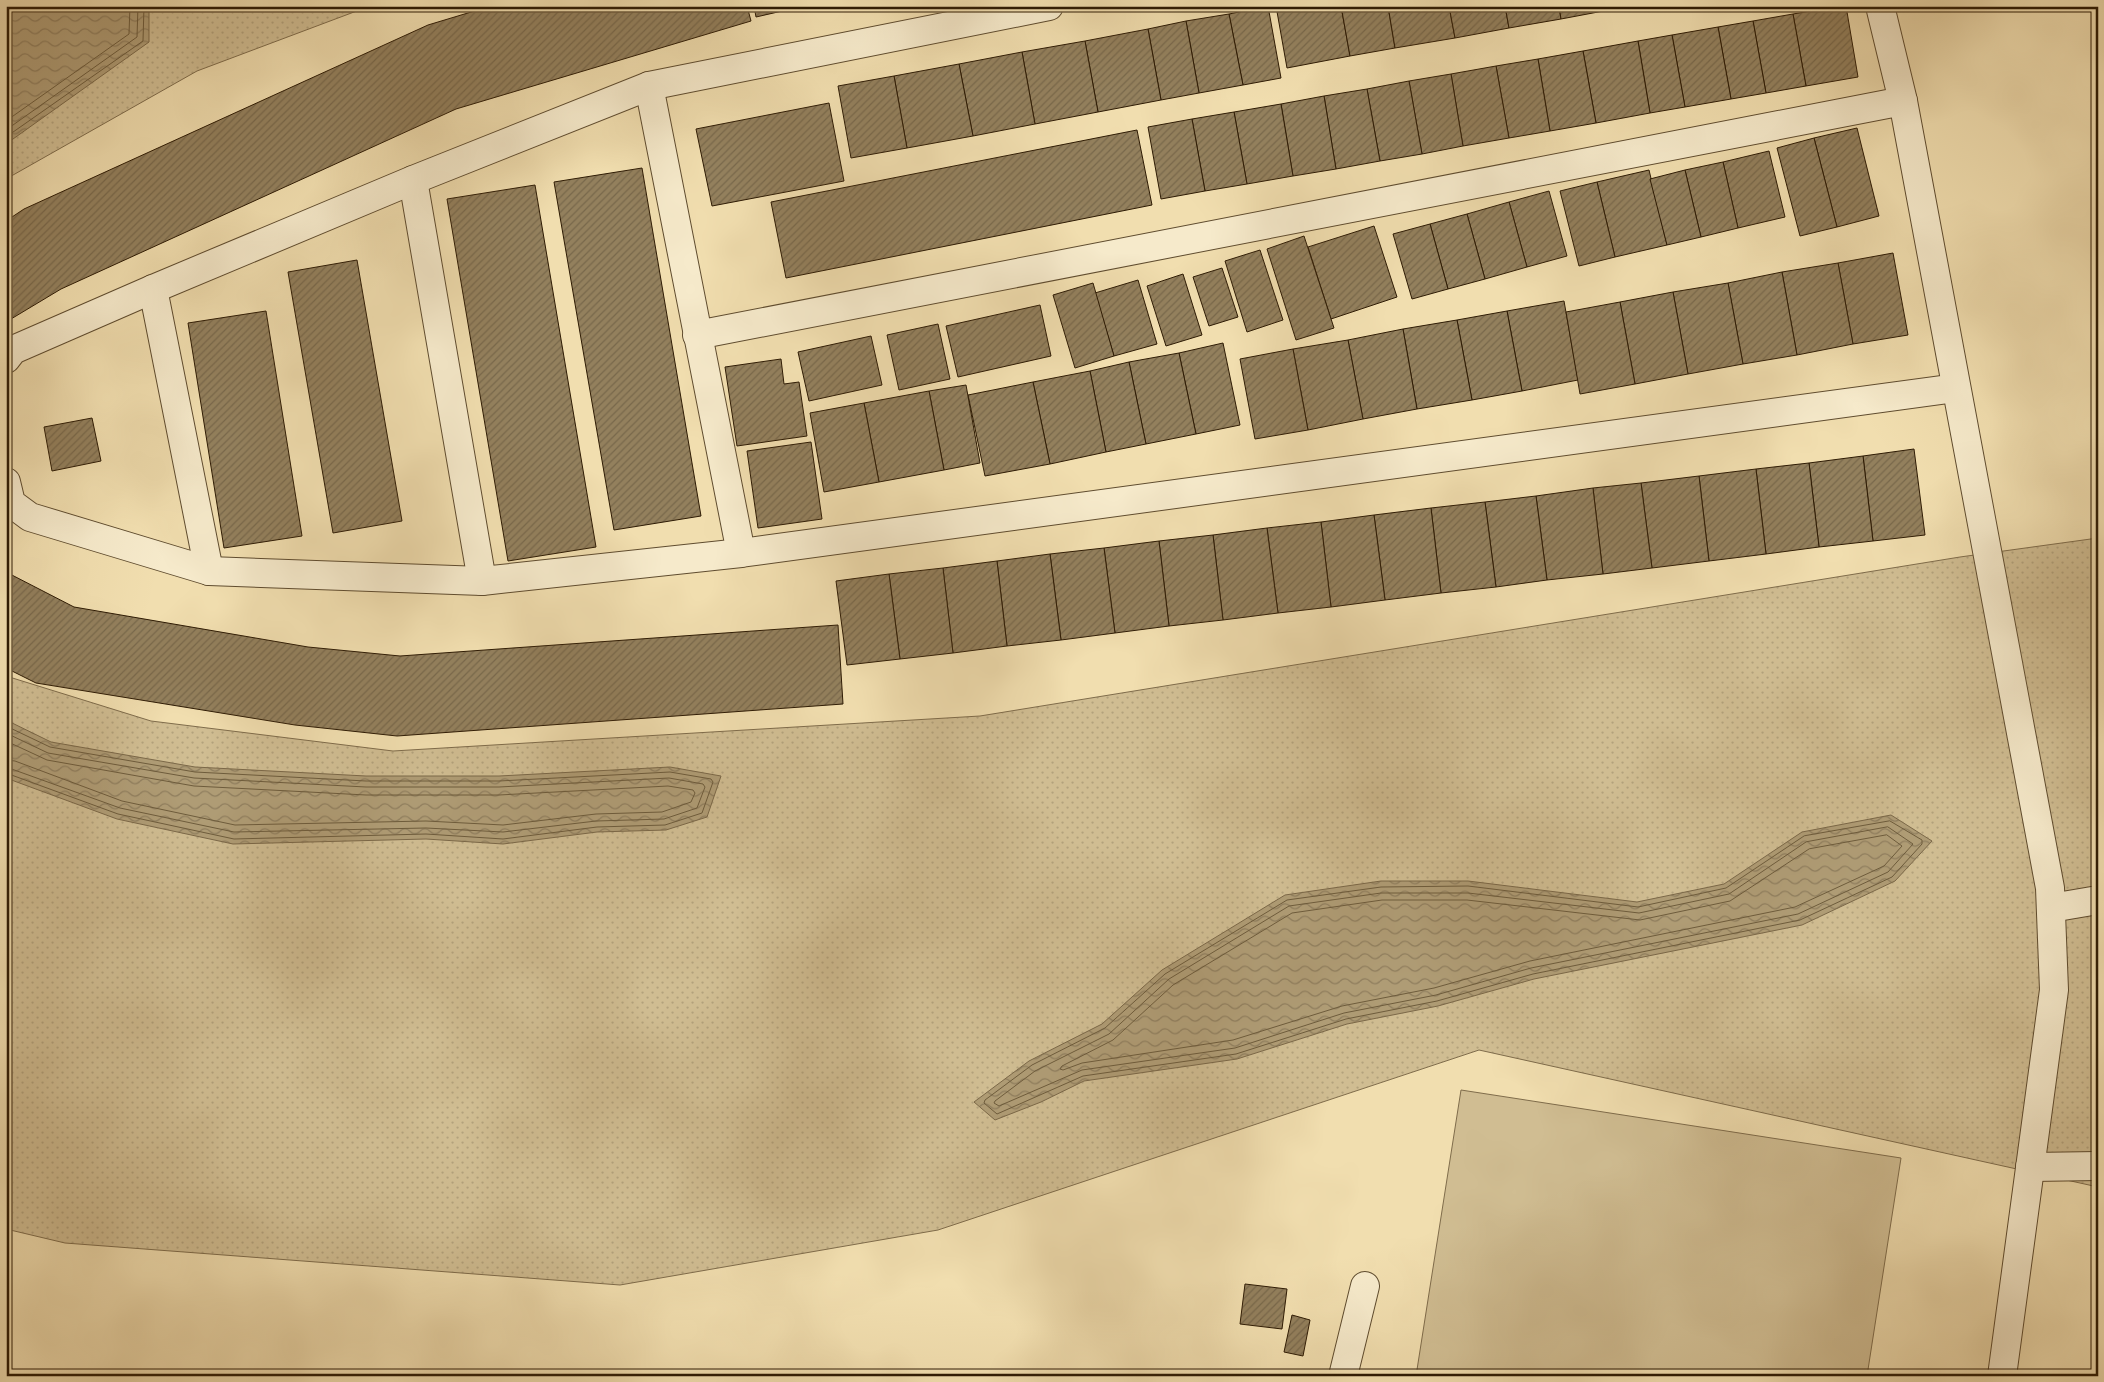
<svg xmlns="http://www.w3.org/2000/svg" width="2104" height="1382" viewBox="0 0 2104 1382" font-family="'IM FELL Great Primer',serif">
<style>
.grass{fill:url(#grass-dots);stroke:#7f6c4b}
.green{fill:#d0bd92;stroke:#7f6c4b}
.water{fill:url(#water-waves);stroke:#7b6848}
.lines{fill:none;stroke-linecap:round;stroke-linejoin:round}
.shore{stroke:#6e5c3c;stroke-width:1}
.building{fill:url(#building-hatch);stroke:#2e1b04}
.minor-casing{stroke:#5f4c2f;stroke-width:30}
.minor{stroke:#f6eacb;stroke-width:28}
</style>
<defs>
<pattern id="grass-dots" width="8" height="8" patternUnits="userSpaceOnUse" patternTransform="scale(1.25)"><rect width="8" height="8" fill="#d0bd92"/><path d="M2 2h.1M6 6h.1" fill="none" stroke="#b3a27c" stroke-width="1.8" stroke-linecap="round"/></pattern>
<pattern id="water-waves" width="16" height="10" patternUnits="userSpaceOnUse" patternTransform="scale(1.25)"><rect width="16" height="10" fill="#af9c75"/><path d="M0 5q4-4 8 0t8 0" fill="none" stroke="#8f7e5e"/></pattern>
<pattern id="building-hatch" width="6" height="6" patternUnits="userSpaceOnUse" patternTransform="scale(1.25)"><rect width="6" height="6" fill="#93805d"/><path d="M-1 1l2-2M0 6l6-6M5 7l2-2" fill="none" stroke="#78684b"/></pattern>
</defs>
<rect width="100%" height="100%" fill="#f1deaf"/>
<filter id="stains"><feTurbulence type="fractalNoise" baseFrequency=".004" numOctaves="4"/><feColorMatrix values="0 0 0 0 .2 0 0 0 0 .09 0 0 0 0 .02 0 0 0 .5 -.17"/></filter>
<radialGradient id="worn" r=".72"><stop offset=".6" stop-color="#630" stop-opacity="0"/><stop offset="1" stop-color="#630" stop-opacity=".3"/></radialGradient>
<g class="grass">
<path d="M6,6H370L197,71L6,179Z"/>
<path d="M2098,538V1187L1479,1050L938,1230L620,1285L65,1243L6,1229V676L151,721L393,751L980,716L1960,557Z"/>
</g>
<path class="green" d="M1461,1090L1901,1158L1867,1376H1416Z"/>
<g class="water">
<path d="M6,6H149V42L6,144Z"/>
<path d="M6,720L51,742L195,767L366,776H499L670,767L721,776L707,817L666,830L597,832L503,844L426,839L233,844L117,819L6,778Z"/>
<path d="M1891,815L1932,841L1895,881L1802,925L1534,979L1438,1006L1347,1024L1237,1059L1084,1081L1041,1102L995,1120L974,1102L1029,1061L1102,1024L1162,970L1285,895L1381,881H1468L1637,902L1724,884L1802,832Z"/>
</g>
<g class="lines">
<g class="shore">
<path d="M6,121L129,34L130,6"/>
<path d="M6,130L137,37L138,6"/>
<path d="M6,137L143,41L144,6"/>
<path d="M6,726L50,747L195,772L366,781H499L670,772L711,779L713,782L702,813L665,825L597,827L503,839L426,834L234,839L118,814L6,773"/>
<path d="M6,733L48,753L194,778L366,787H499L669,778L703,784L705,787L697,808L664,819L596,821L503,832L426,828L234,832L120,808L6,767"/>
<path d="M6,741L47,760L194,786L366,795H499L668,786L693,790L695,793L691,802L662,812L596,814L503,825L426,821L235,825L122,801L15,761L6,760"/>
<path d="M1890,821L1922,840V844L1892,877L1800,920L1533,974L1437,1001L1346,1019L1236,1054L1083,1076L997,1114L984,1103L985,1100L1032,1065L1105,1028L1165,974L1287,900L1381,887L1468,886L1638,907L1726,888L1804,836Z"/>
<path d="M1888,827L1913,844L1888,872L1798,914L1531,968L1436,995L1344,1013L1235,1048L1082,1070L999,1106L994,1103L995,1101L1035,1071L1109,1034L1169,979L1289,906L1381,893H1468L1639,913L1729,894L1806,842Z"/>
<path d="M1887,835L1902,846L1884,866L1795,907L1530,961L1434,988L1342,1006L1233,1040L1082,1063L1063,1070L1060,1069L1062,1066L1113,1040L1173,985L1292,913L1382,900H1467L1640,920L1730,901L1809,849Z"/>
</g>
</g>
<g class="building">
<path d="M491,6H747L751,21L456,109L61,289L6,322V221L24,209L428,25Z"/>
<path d="M754,6H804L756,17Z"/>
<path d="M1268,6L1281,78L1243,85L1229,14Z"/>
<path d="M1276,6H1341L1350,56L1287,68Z"/>
<path d="M1341,6H1388L1395,48L1350,56Z"/>
<path d="M1388,6H1449L1455,38L1395,48Z"/>
<path d="M1449,6H1505L1509,28L1455,38Z"/>
<path d="M1505,6H1559L1561,19L1509,28Z"/>
<path d="M1559,6H1614V9L1561,19Z"/>
<path d="M1840,6H1846L1858,77L1806,86L1793,14Z"/>
<path d="M1229,14L1243,85L1199,93L1186,21Z"/>
<path d="M1793,14L1806,86L1766,93L1753,21Z"/>
<path d="M1186,21L1199,93L1161,100L1148,29Z"/>
<path d="M1753,21L1766,93L1731,99L1718,27Z"/>
<path d="M1718,27L1731,99L1685,107L1672,35Z"/>
<path d="M1148,29L1161,100L1098,112L1085,41Z"/>
<path d="M1672,35L1685,107L1650,113L1638,41Z"/>
<path d="M1085,41L1098,112L1035,124L1022,52Z"/>
<path d="M1638,41L1650,113L1596,123L1583,51Z"/>
<path d="M1583,51L1596,123L1550,131L1538,59Z"/>
<path d="M1022,52L1035,124L973,136L959,64Z"/>
<path d="M1538,59L1550,131L1509,138L1496,66Z"/>
<path d="M959,64L973,136L907,148L894,76Z"/>
<path d="M1496,66L1509,138L1463,146L1451,74Z"/>
<path d="M1451,74L1463,146L1422,154L1409,81Z"/>
<path d="M894,76L907,148L851,158L838,86Z"/>
<path d="M1409,81L1422,154L1380,161L1367,89Z"/>
<path d="M1367,89L1380,161L1336,169L1324,96Z"/>
<path d="M1324,96L1336,169L1293,176L1281,104Z"/>
<path d="M829,103L844,181L712,206L696,129Z"/>
<path d="M1281,104L1293,176L1247,184L1234,112Z"/>
<path d="M1234,112L1247,184L1205,191L1192,119Z"/>
<path d="M1192,119L1205,191L1161,199L1148,127Z"/>
<path d="M1857,128L1879,216L1837,227L1814,138Z"/>
<path d="M1137,130L1152,205L786,278L771,202Z"/>
<path d="M1814,138L1837,227L1800,236L1777,148Z"/>
<path d="M1769,151L1785,217L1738,228L1723,162Z"/>
<path d="M1723,162L1738,228L1701,237L1685,170Z"/>
<path d="M642,168L701,516L614,530L554,182Z"/>
<path d="M1649,170L1667,245L1615,257L1597,182Z"/>
<path d="M1685,170L1701,237L1667,245L1650,179Z"/>
<path d="M1597,182L1615,257L1579,266L1560,191Z"/>
<path d="M535,185L596,547L508,561L447,199Z"/>
<path d="M1549,191L1567,256L1527,267L1509,202Z"/>
<path d="M1509,202L1527,267L1485,279L1467,214Z"/>
<path d="M1467,214L1485,279L1448,289L1430,224Z"/>
<path d="M1430,224L1448,289L1412,299L1393,234Z"/>
<path d="M1374,226L1397,297L1331,319L1308,247Z"/>
<path d="M1304,236L1334,328L1296,340L1267,249Z"/>
<path d="M1260,250L1283,320L1247,332L1225,261Z"/>
<path d="M1893,253L1908,335L1853,344L1838,263Z"/>
<path d="M357,260L402,521L333,533L288,272Z"/>
<path d="M1838,263L1853,344L1797,355L1782,272Z"/>
<path d="M1222,268L1238,317L1209,326L1193,277Z"/>
<path d="M1782,272L1797,355L1743,364L1728,283Z"/>
<path d="M1183,274L1202,335L1166,346L1147,286Z"/>
<path d="M1138,280L1157,344L1114,356L1095,293Z"/>
<path d="M1093,283L1114,356L1075,368L1053,295Z"/>
<path d="M1728,283L1743,364L1688,374L1673,292Z"/>
<path d="M1673,292L1688,374L1635,384L1620,302Z"/>
<path d="M1564,301L1578,380L1522,391L1507,311Z"/>
<path d="M1620,302L1635,384L1580,394L1566,312Z"/>
<path d="M1040,305L1051,356L958,377L946,326Z"/>
<path d="M266,311L302,536L224,548L188,323Z"/>
<path d="M1507,311L1522,391L1472,400L1457,320Z"/>
<path d="M1457,320L1472,400L1417,409L1403,329Z"/>
<path d="M938,324L950,379L899,390L887,335Z"/>
<path d="M1403,329L1417,409L1363,419L1348,340Z"/>
<path d="M871,336L882,385L809,401L798,352Z"/>
<path d="M1348,340L1363,419L1308,430L1293,349Z"/>
<path d="M1223,343L1240,425L1196,434L1179,353Z"/>
<path d="M1293,349L1308,430L1255,439L1240,359Z"/>
<path d="M1179,353L1196,434L1146,444L1129,362Z"/>
<path d="M781,359L784,384L799,382L807,436L737,446L725,367Z"/>
<path d="M1129,362L1146,444L1106,452L1090,371Z"/>
<path d="M1090,371L1106,452L1050,464L1033,382Z"/>
<path d="M1033,382L1050,464L985,476L968,395Z"/>
<path d="M966,385L980,463L944,470L929,391Z"/>
<path d="M929,391L944,470L879,482L864,403Z"/>
<path d="M864,403L879,482L824,492L810,413Z"/>
<path d="M92,418L101,461L52,471L44,427Z"/>
<path d="M811,442L822,519L758,528L747,451Z"/>
<path d="M1914,449L1925,535L1873,541L1863,456Z"/>
<path d="M1863,456L1873,541L1819,547L1809,463Z"/>
<path d="M1809,463L1819,547L1766,554L1756,469Z"/>
<path d="M1756,469L1766,554L1709,561L1699,476Z"/>
<path d="M1699,476L1709,561L1652,568L1641,483Z"/>
<path d="M1641,483L1652,568L1603,574L1593,488Z"/>
<path d="M1593,488L1603,574L1547,580L1536,496Z"/>
<path d="M1536,496L1547,580L1496,587L1485,502Z"/>
<path d="M1485,502L1496,587L1441,593L1431,508Z"/>
<path d="M1431,508L1441,593L1385,600L1374,515Z"/>
<path d="M1374,515L1385,600L1331,607L1321,522Z"/>
<path d="M1321,522L1331,607L1278,613L1267,528Z"/>
<path d="M1267,528L1278,613L1223,620L1213,535Z"/>
<path d="M1213,535L1223,620L1169,626L1159,541Z"/>
<path d="M1159,541L1169,626L1115,633L1104,548Z"/>
<path d="M1104,548L1115,633L1061,640L1050,554Z"/>
<path d="M1050,554L1061,640L1007,646L997,561Z"/>
<path d="M997,561L1007,646L953,653L943,568Z"/>
<path d="M943,568L953,653L900,659L889,574Z"/>
<path d="M6,572L74,607L308,647L400,656L838,625L843,704L397,736L295,725L36,683L6,668Z"/>
<path d="M889,574L900,659L847,665L836,581Z"/>
<path d="M1245,1284L1287,1289L1282,1329L1240,1324Z"/>
<path d="M1292,1315L1310,1320L1303,1356L1284,1352Z"/>
</g>
<g class="lines">
<g class="minor-casing">
<g id="minor">
<path d="M1880,6L1903,101L2050,888L2054,990L2002,1376"/>
<path d="M649,86L741,553"/>
<path d="M413,180L482,581"/>
<path d="M153,289L209,571"/>
<path d="M697,335L1903,101"/>
<path d="M6,359L13,350L153,289L413,180L649,86L1049,6"/>
<path d="M6,482L11,503L30,517L209,571L482,581L741,553L1956,388"/>
<path d="M2051,908L2098,900"/>
<path d="M2030,1167L2098,1166"/>
<path d="M1343,1376L1365,1286"/>
</g>
</g>
<use href="#minor" class="minor"/>
</g>
<rect width="2104" height="1382" fill="none" stroke="#f1deaf" stroke-width="25"/>
<rect x="8" y="8" width="2089" height="1367" fill="none" stroke="#2e1b04" stroke-width="2.5"/>
<rect x="12" y="12" width="2079" height="1357" fill="none" stroke="#2e1b04"/>
<rect width="100%" height="100%" filter="url(#stains)"/>
<rect width="100%" height="100%" fill="url(#worn)"/>
</svg>
